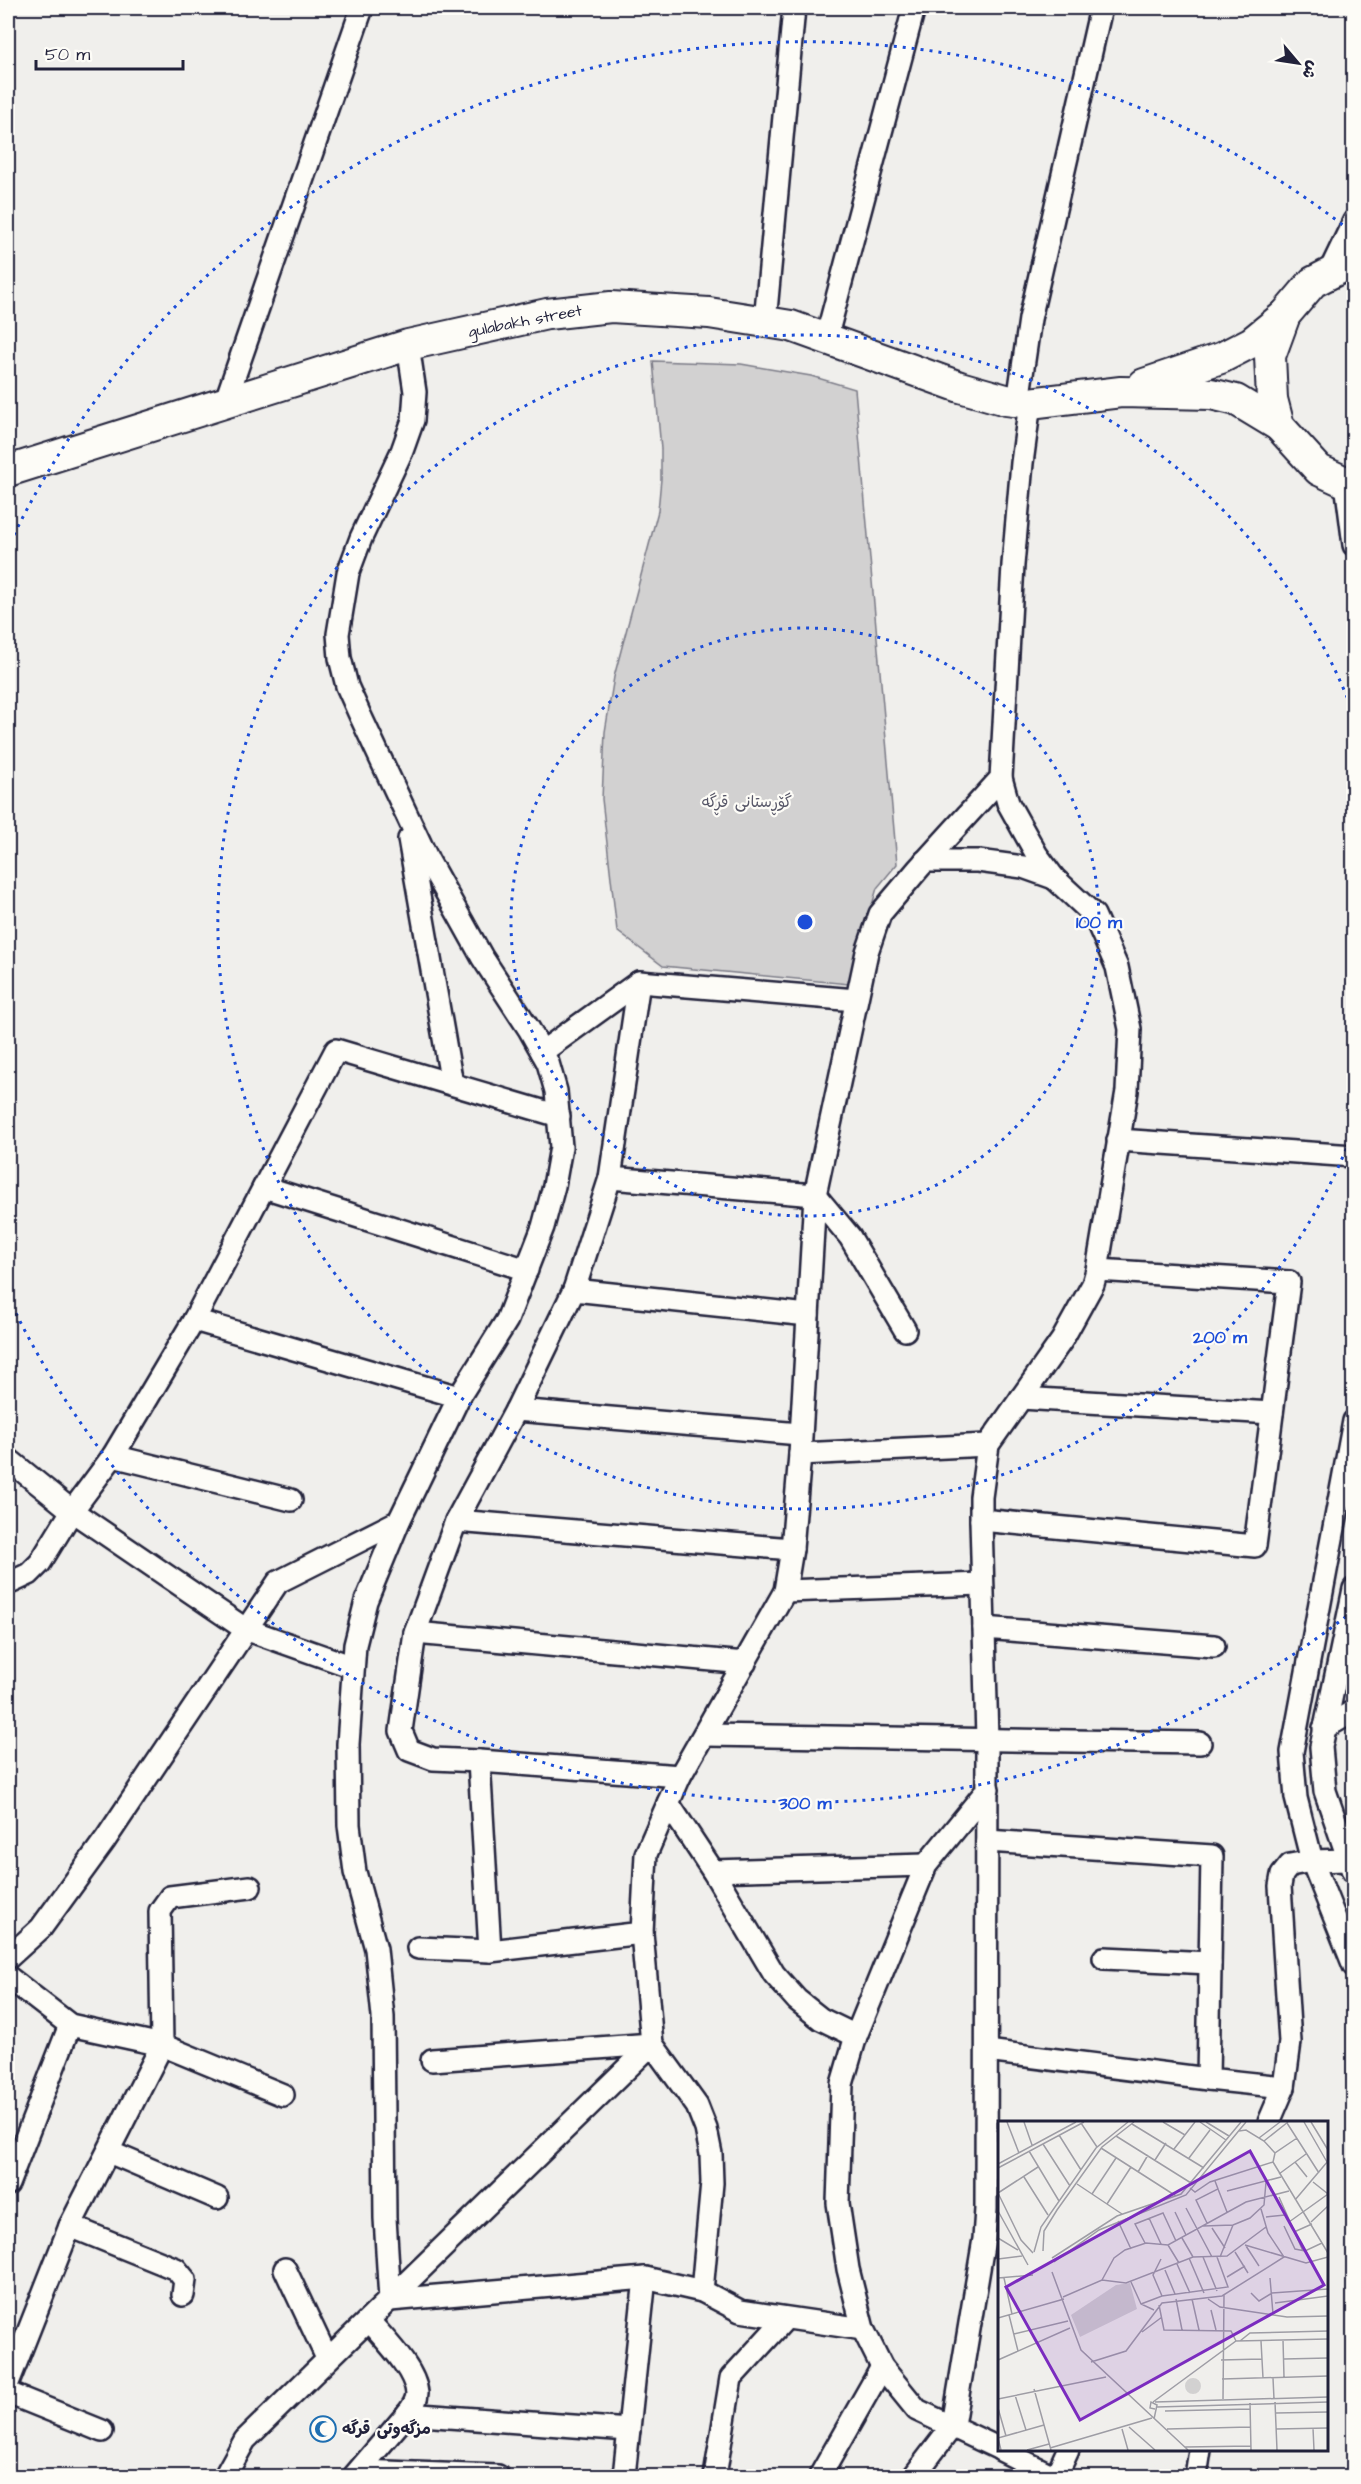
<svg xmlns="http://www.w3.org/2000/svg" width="1361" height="2484" viewBox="0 0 1361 2484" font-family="'Architects Daughter','Playpen Sans Arabic',sans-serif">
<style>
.green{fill:#d2d1d1;stroke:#7a7a86;stroke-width:1.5}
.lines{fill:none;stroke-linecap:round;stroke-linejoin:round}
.street-casing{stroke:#22223b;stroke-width:26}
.secondary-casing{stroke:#22223b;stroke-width:34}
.street{stroke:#fdfcf7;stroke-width:21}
.secondary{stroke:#fdfcf7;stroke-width:30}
.ring{fill:none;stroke:#1d4ed8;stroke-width:3;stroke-dasharray:3 6}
.labels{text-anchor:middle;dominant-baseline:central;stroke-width:4.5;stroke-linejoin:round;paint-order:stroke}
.street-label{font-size:16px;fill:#22223b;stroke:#fdfcf7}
.park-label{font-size:16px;fill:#575768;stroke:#fdfcf7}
.poi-label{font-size:16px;font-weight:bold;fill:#22223b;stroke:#fdfcf7;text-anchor:start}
.inset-road{fill:none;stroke:#9e9da5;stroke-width:1.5}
.view{fill:#7b2cbf;fill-opacity:0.15;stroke:#7b2cbf;stroke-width:3}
.inset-edge{fill:none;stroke:#22223b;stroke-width:3}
.centre{fill:#1d4ed8;stroke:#fdfcf7;stroke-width:3}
.ring-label{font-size:18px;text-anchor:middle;font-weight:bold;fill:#1d4ed8;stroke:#fdfcf7;stroke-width:4.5;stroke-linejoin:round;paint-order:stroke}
</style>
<rect width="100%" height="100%" fill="#f0efec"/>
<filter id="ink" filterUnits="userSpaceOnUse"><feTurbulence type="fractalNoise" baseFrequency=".0167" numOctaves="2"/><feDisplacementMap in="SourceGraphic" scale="12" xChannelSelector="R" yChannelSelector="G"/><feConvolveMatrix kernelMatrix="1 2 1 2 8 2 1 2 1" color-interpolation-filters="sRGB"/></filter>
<g filter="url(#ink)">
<path class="green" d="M653,361L741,364L811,376L855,389L897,864L877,888L849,984L663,966L617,931L602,799L605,732L614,677L658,511L661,479V449Z"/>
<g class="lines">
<g class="street-casing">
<g id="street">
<path d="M1329,273L1354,221"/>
<path d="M765,322L794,8"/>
<path d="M826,339L914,8"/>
<path d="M408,345L415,392L413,420L402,451L361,538L348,573L338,634L340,658L347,686L360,715L428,860L482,957L529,1029L548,1063L556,1091L561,1147L554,1186L543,1227L507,1320L459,1397L399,1521L366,1601L355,1645L348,1744L349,1825L355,1872L376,1949L383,2017L385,2218L390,2300L645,2278L702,2291L740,2311L863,2329"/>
<path d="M1018,402L1030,319L1101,8"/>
<path d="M225,403L362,8"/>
<path d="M1346,483L1354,545"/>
<path d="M409,839L452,1084"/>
<path d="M925,861H978L1023,867L1054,878"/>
<path d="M639,982L610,1178L574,1290L516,1410L456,1521L415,1633L401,1731L409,1750L433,1759L479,1761L680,1776"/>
<path d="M542,1052L639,982L856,1000"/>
<path d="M1118,1140L1354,1156"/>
<path d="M610,1178L815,1195L850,1237L905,1330"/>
<path d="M264,1187L527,1270"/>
<path d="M574,1290L808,1315"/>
<path d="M194,1320L459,1397"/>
<path d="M1021,1398L1272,1413"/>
<path d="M516,1410L800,1434"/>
<path d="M1354,1421L1292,1752L1296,1798L1312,1861L1354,1966"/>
<path d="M800,1454L988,1445"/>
<path d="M113,1456L291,1500"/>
<path d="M8,1459L72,1511L245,1629L353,1667"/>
<path d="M981,1520L1255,1546L1289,1282L1097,1270"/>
<path d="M456,1521L792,1549"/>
<path d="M8,1581L12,1582L29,1574L40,1563L72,1511L113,1456L194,1320L336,1050L559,1116"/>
<path d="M785,1591L982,1584"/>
<path d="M984,1628L1214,1646"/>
<path d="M415,1633L745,1663"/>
<path d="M1324,1728L1354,1711"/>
<path d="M705,1735L1200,1743"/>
<path d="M479,1761L490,1951"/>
<path d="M988,1789L926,1865L856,2036L842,2084L838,2203L848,2269L863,2329L882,2367L917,2410L1000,2449"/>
<path d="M668,1803L713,1871L774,1974L797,2000L821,2019L856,2036"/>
<path d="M987,1841L1212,1856L1208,2079L1284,2087"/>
<path d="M713,1871L926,1865"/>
<path d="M1353,1872L1325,1791L1321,1747L1354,1589"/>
<path d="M418,1948L490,1951L642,1933"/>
<path d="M8,1958L41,1928L105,1840L278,1582L399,1521"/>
<path d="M1104,1958L1210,1963"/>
<path d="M8,1977L70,2025L162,2045L283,2095"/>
<path d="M987,2051L1208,2079"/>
<path d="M432,2060L652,2044"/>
<path d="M1269,2122L1284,2087L1290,2042L1280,1886L1282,1875L1290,1865L1312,1861L1348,1860"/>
<path d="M109,2152L217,2198"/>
<path d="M8,2184L70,2025"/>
<path d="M70,2226L176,2269L185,2280L183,2295"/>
<path d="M285,2269L327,2358"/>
<path d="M702,2291L712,2183L711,2154L706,2129L697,2106L652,2044L642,1933L646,1854L680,1776L785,1591L792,1549L800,1454L815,1195L867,952L880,914L919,868L1001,778L1013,565L1022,463L1030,403"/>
<path d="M369,2321C384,2339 415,2369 417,2393C417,2401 412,2408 407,2414"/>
<path d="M8,2383L70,2226L162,2045L160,1911L170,1897L250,1887"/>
<path d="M8,2393L102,2431"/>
<path d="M1001,2450L1053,2476"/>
<path d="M359,2471L498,2476"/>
<path d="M225,2476L245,2440L652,2044"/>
<path d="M354,2476L407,2414L629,2430"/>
<path d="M624,2476L645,2278"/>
<path d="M715,2476L731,2378L785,2319"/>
<path d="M820,2476L882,2367"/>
<path d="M914,2476L953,2425L984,2239L986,2209L987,1739L981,1520V1497L988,1445L1062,1340L1093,1284L1097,1270L1127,1091L1130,1029L1117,967L1094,915L1054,878L1037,855L1008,803L1001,778"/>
<path d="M1056,2476L1068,2450"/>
<path d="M1196,2476L1200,2450"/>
</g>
</g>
<g class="secondary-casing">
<g id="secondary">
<path d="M1354,261L1313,282L1285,315L1270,356L1272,399L1279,426L1319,470L1354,486"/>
<path d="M1144,384L1221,358L1252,342L1285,315"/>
<path d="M8,471L408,345L547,314L611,307L709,313L791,326L960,387L1006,400L1030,403L1121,392L1211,394L1236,400L1279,426"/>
</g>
</g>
<use href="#street" class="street"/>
<use href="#secondary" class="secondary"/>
</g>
</g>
<g class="ring">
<circle cx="805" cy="922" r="294"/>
<path d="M1353 1132A587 587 0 1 1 1353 712"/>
<path d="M1353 1611A881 881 0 0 1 10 1301M10 543A881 881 0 0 1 1353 233"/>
</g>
<defs>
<g id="mosque-ring" transform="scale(1.35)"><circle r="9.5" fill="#fdfcf7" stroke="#1f6fb2" stroke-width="1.5"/><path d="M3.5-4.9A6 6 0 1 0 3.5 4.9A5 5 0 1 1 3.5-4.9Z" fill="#1f6fb2"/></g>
</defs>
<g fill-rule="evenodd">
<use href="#mosque-ring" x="323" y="2429"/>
</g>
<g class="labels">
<g class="street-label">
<text transform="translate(525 321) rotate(-11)">gulabakh street</text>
</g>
<g class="park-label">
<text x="747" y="802">گۆڕستانی قڕگە</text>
</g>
<g class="poi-label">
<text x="342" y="2429">مزگەوتی قرگە</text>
</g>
</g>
<g transform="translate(998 2121)">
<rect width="330" height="330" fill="#f0efec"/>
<path d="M132,162L139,188L82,216L73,194L118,164ZM187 265a8 8 0 1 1 16 0a8 8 0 1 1-16 0Z" fill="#d2d1d1"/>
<path class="inset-road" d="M9,1L21,32M26,1L34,24M165,1L187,14M202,1L228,19M208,1L231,15M306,1L329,41M313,1L330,29M83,2L99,26M289,2L321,52M134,3L206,47M241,10L248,9L266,20L277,32M61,14L83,49M118,15L193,62M261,17L282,1M299,17L277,32L275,41L330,132M266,20L290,1M45,23L72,65M103,27L178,75M176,28L197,1M31,30L61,80M191,37L212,9M157,39L168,22M297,41L309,56M0,43L78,1M0,47L86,1M140,51L150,34M281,53L308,33M26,56L50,94M79,63L124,93M192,67L197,71L212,61L275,41M220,68L229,91M229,70L283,56M0,72L23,119L35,132M0,72L40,46M94,73L118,37M281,76L305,130M297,79L330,40M109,83L133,46M188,87L214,136M0,90L30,144M177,91L188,114M268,96L287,94M151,97L163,123M120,100L133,128M291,101L330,73L315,61M313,101L330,85M209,102L198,79L220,68L217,60M205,105L235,104L252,97L266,84L268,61M286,105L297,128L307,130L324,122M214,107L227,127M296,111L314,103M0,117L20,129M184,117L195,136M147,122L137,103L165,92L178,120M170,124L181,142M247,124L308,142L330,136M248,125L261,145M45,130L46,110L59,89L104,26L136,1M36,131L43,106L98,27L130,1M237,131L250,152M205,136L219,170M222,136L235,104M54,137L119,95L183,73L243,1M191,137L206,172M0,138L24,135M163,138L155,154L164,175M56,141L101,109L188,74L248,1M179,143L192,172M167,149L177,173M54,151L83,229L190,329M229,156L247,145M0,157L35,154M6,157L14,193M272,157L275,193M104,159L116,137L127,129L148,122L170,124L248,81L291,70M133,161L143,183L156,189M253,172L261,180L274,172L330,168M65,176L104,159L128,162L195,136L229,135L268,106M178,178L184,209M194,178L201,209M210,178L222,186L289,196L330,195M277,182L330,175M143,183L164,175L230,166L219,136M161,184L166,209L233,210L238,220M213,189L218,209M11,194L20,230M0,197L66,178M144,211L164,196M16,213L70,200M285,219L286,256M242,220L252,212L330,210M263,220L265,257M286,238L330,237M0,239L72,207M223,239L264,238M93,241L128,230L164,182L224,175L286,136L270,112L263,88M275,257L276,278M224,258L330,255M36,268L53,329M17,274L28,309M0,278L108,256M225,278L226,174M155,281L238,220L330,218M157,281L330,276M277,281L279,329M252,282L253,329M159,286L330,281M0,287L8,315M167,290L252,288M278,292L330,291M156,298L159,284L153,281L152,287L157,288M131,306L157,329M315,307L316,329M124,308L130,329M169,308L252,306M278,308L330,307M187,326L253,325M52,327L154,297M3,329L0,317L46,304M29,329L51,323"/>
<path class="view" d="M252,30L326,164L82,299L8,166Z"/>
<rect width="330" height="330" class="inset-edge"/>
</g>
<circle cx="805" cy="922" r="9" class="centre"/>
<g class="ring-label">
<text x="1099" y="928">100 m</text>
<text x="1220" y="1343">200 m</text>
<text x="805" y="1809">300 m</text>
</g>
<rect width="1361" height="2484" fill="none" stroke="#fdfcf7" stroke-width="30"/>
<rect x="15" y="15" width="1331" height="2454" fill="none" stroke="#22223b" stroke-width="2" filter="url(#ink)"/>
<g transform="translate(1298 63) rotate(119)" stroke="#fdfcf7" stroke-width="4.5" paint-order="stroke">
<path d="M0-4.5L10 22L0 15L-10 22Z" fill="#22223b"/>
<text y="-9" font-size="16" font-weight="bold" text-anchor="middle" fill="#22223b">ش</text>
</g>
<path d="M36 60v9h147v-9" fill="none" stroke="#22223b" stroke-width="3"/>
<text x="45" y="60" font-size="18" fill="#22223b" stroke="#fdfcf7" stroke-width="4.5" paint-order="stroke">50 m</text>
</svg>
